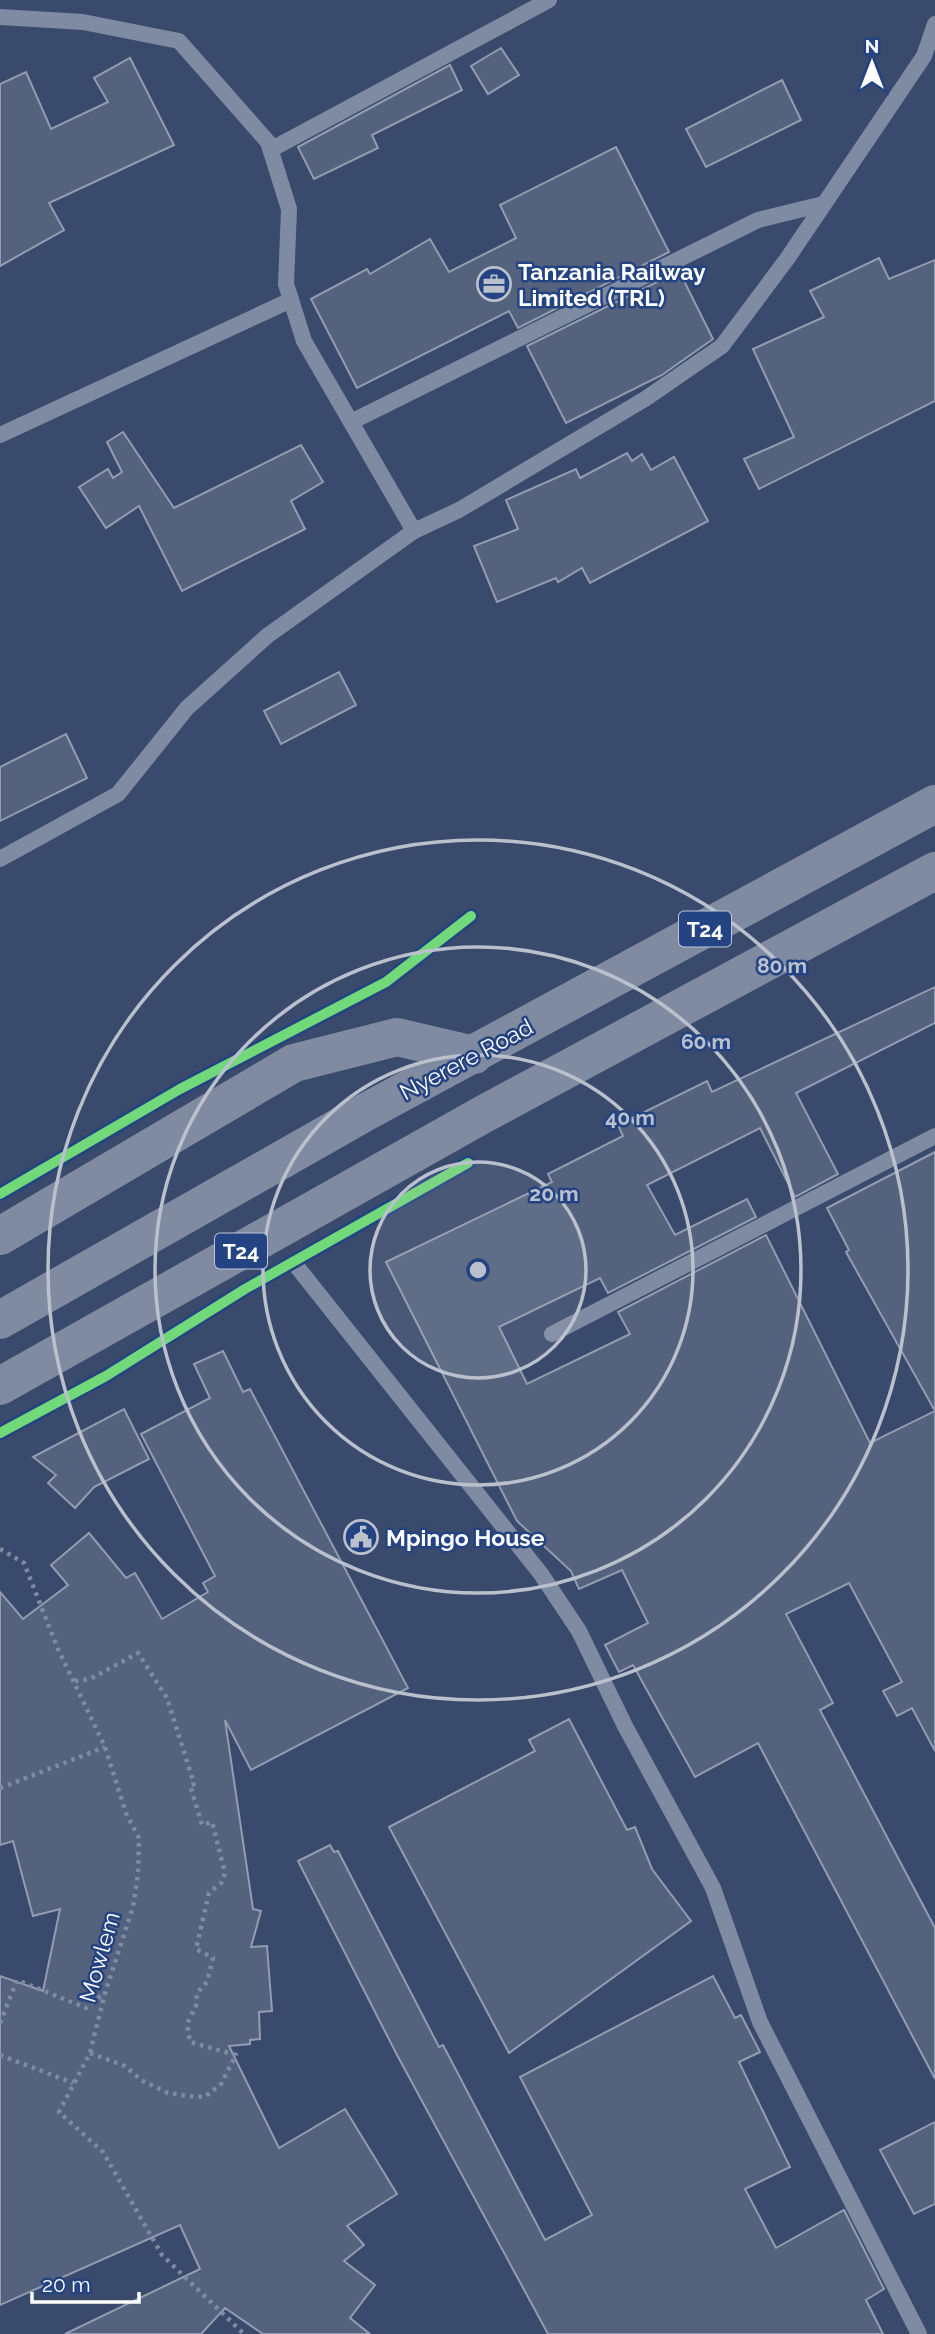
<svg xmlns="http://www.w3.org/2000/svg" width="935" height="2334" viewBox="0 0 935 2334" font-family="Raleway,sans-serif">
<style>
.building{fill:#54627e;stroke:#939cb1;stroke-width:2}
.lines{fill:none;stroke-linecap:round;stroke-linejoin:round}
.path{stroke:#7f8ba2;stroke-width:4.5;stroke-dasharray:3.5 5;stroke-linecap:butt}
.lane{stroke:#7f8ba2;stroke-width:16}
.highway{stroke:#808ba2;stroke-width:38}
.cycleway-casing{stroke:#234382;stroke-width:15}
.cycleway{stroke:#71d979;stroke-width:10}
.ring{fill:none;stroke:#bac0cc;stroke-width:3.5}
.labels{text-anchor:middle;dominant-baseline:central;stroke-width:5;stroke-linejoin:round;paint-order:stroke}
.shield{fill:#234382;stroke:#bdc7da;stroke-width:2}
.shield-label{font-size:21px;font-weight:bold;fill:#fff}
.poi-label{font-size:23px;font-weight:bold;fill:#fff;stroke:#234382;text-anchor:start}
.street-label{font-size:23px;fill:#fff;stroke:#234382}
.centre{fill:#bac0cc;stroke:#234382;stroke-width:3.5}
.ring-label{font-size:21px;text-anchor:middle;font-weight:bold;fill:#bac0cc;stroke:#234382;stroke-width:5;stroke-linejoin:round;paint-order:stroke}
</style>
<rect width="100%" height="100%" fill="#394a6c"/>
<g class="building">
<path d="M501,48L519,75L488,94L471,66Z"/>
<path d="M130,58L174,145L49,203L64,230L0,266V84L26,72L51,129L108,102L94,78Z"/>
<path d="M450,65L462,90L372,135L378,148L314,179L298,147Z"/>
<path d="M782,80L801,120L706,167L686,129Z"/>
<path d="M616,147L669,252L518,328L509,311L357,388L311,299L367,269L370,274L430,239L449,272L516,238L500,205Z"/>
<path d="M879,258L889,279L935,260V401L759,489L744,459L794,437L753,349L824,317L810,291Z"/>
<path d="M679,271L713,339L662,375L566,423L527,346Z"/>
<path d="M123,432L174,508L301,445L323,482L291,501L305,529L182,591L139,506L106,528L79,487L108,469L113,478L122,472L107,442Z"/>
<path d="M627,453L632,461L642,454L651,470L674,457L708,521L590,583L582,568L558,582L556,578L497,602L474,546L518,529L506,500L576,469L580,478Z"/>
<path d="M339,672L356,705L281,744L264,711Z"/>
<path d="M66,734L87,778L0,821V767Z"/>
<path d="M935,987V1023L796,1093L838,1174L795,1197L760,1128L647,1185L675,1235L747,1199L756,1217L608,1293L600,1278L499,1327L527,1384L630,1334L618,1312L766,1235L870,1443L935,1411V1751L912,1708L897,1716L883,1691L902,1682L849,1583L786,1614L833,1703L820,1710L935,1928V2079L758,1743L695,1777L633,1665L619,1672L605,1645L648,1623L622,1570L579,1589L571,1571L517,1521L386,1262L552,1182L548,1174L623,1136L618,1125L707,1081L712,1092Z"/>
<path d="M935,1152V1411L846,1252L849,1250L827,1208Z"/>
<path d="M223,1351L243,1392L250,1389L408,1688L251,1770L225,1720L253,1909L261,1911L251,1947L267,1946L272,2011L259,2012L260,2039L250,2040V2044L229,2046L279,2148L345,2109L397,2194L347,2226L364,2245L344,2261L375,2285L350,2318L370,2334H263L225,2308L201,2334H65L200,2269L180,2225L0,2305V1976L43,1991L60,1909L33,1916L13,1841L0,1845V1592L23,1619L68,1585L51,1565L89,1533L126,1578L135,1573L162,1619L208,1592L203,1583L215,1576L141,1434L210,1398L194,1364Z"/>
<path d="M124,1409L149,1459L94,1487L75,1508L48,1483L56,1475L33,1457Z"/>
<path d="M569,1719L627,1830L635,1827L652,1869L691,1921L509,2053L389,1827L535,1751L529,1740Z"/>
<path d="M330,1845L334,1852L338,1851L439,2047L443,2045L545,2240L592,2215L520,2077L713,1976L735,2018L741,2015L760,2052L739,2062L790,2167L745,2189L776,2248L844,2210L884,2289L866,2300L883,2334H548L396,2053L298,1861Z"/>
<path d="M935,2122V2204L914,2214L880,2150Z"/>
</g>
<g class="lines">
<g class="path">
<path d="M0,1549L24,1563L58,1649L105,1747L126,1813L139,1838L138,1874L133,1907L105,1993L90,2053L59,2112L103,2152L162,2255L244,2334"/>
<path d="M75,1681L90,1679L138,1653L167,1698L194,1784L190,1785L202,1825L212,1822L225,1873L222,1882L209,1893L196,1949L213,1958L207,1982L197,1993L196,2006L187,2024L190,2042L236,2055L221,2084L206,2096L196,2097L168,2093L141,2080L125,2066L90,2053"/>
<path d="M0,1788L105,1747"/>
<path d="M0,2023L17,1980L86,2008L103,1994"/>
<path d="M0,2055L73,2083"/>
</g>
<g class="lane">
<path d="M0,17L83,22L179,41L268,142L289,209L286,284L304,341L414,531"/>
<path d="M272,149L549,0"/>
<path d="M351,422L758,220L823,204"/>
<path d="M0,435L291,300"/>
<path d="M0,859L118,794L187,708L267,636L414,531L459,510L645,399L722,346L787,259L924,56L935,24"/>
<path d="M294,1263L541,1574L579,1631L625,1726L713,1888L760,2022L919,2334"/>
<path d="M552,1334L935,1136"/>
</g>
<g class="highway">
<path d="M0,1236L294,1063L397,1037L474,1055"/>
<path d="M0,1320L364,1113L935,804"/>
<path d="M0,1386L482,1115L935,871"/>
</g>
<g class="cycleway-casing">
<g id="cycleway">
<path d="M0,1194L180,1089L386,982L471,916"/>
<path d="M0,1433L106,1376L245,1289L468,1163"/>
</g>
</g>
<use href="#cycleway" class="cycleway"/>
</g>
<circle cx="478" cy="1270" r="108" fill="#bac0cc" fill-opacity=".12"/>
<g class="ring">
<circle cx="478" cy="1270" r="108"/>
<circle cx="478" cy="1270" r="215"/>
<circle cx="478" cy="1270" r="323"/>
<circle cx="478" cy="1270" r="430"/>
</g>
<defs>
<g id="office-ring" transform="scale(1.75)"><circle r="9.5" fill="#234382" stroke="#bac0cc" stroke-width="1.5"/><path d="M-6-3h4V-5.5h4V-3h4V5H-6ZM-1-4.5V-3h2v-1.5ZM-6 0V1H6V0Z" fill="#bac0cc"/></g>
<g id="civic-ring" transform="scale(1.75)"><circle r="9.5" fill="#234382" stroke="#bac0cc" stroke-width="1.5"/><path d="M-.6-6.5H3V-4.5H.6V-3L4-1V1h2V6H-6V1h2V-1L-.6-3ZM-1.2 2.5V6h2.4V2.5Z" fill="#bac0cc"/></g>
</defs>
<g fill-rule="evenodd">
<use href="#office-ring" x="494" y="284"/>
<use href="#civic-ring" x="361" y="1537"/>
</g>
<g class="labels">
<g class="shield">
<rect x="679" y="911.5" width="52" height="35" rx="5"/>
<rect x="215" y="1233.5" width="52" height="35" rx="5"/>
</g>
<g class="shield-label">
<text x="705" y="929">T24</text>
<text x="241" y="1251">T24</text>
</g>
<g class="poi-label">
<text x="518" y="271">Tanzania Railway<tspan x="518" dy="26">Limited (TRL)</tspan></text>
<text x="386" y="1537">Mpingo House</text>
</g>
<g class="street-label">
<text transform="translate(466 1059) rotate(-28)">Nyerere Road</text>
<text transform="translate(99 1957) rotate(-74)">Mowlem</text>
</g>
</g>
<circle cx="478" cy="1270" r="10" class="centre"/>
<g class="ring-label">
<text x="782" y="973">80 m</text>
<text x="706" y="1049">60 m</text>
<text x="630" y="1125">40 m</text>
<text x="554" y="1201">20 m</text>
</g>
<g transform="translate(872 63)" stroke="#234382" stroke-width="5" paint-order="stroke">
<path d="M0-5L12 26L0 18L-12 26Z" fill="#ffffff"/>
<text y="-10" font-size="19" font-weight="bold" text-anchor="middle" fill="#ffffff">N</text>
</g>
<path d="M32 2292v10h107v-10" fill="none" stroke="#ffffff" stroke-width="3.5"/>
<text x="42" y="2292" font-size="21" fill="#ffffff" stroke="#234382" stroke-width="5" paint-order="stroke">20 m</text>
</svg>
